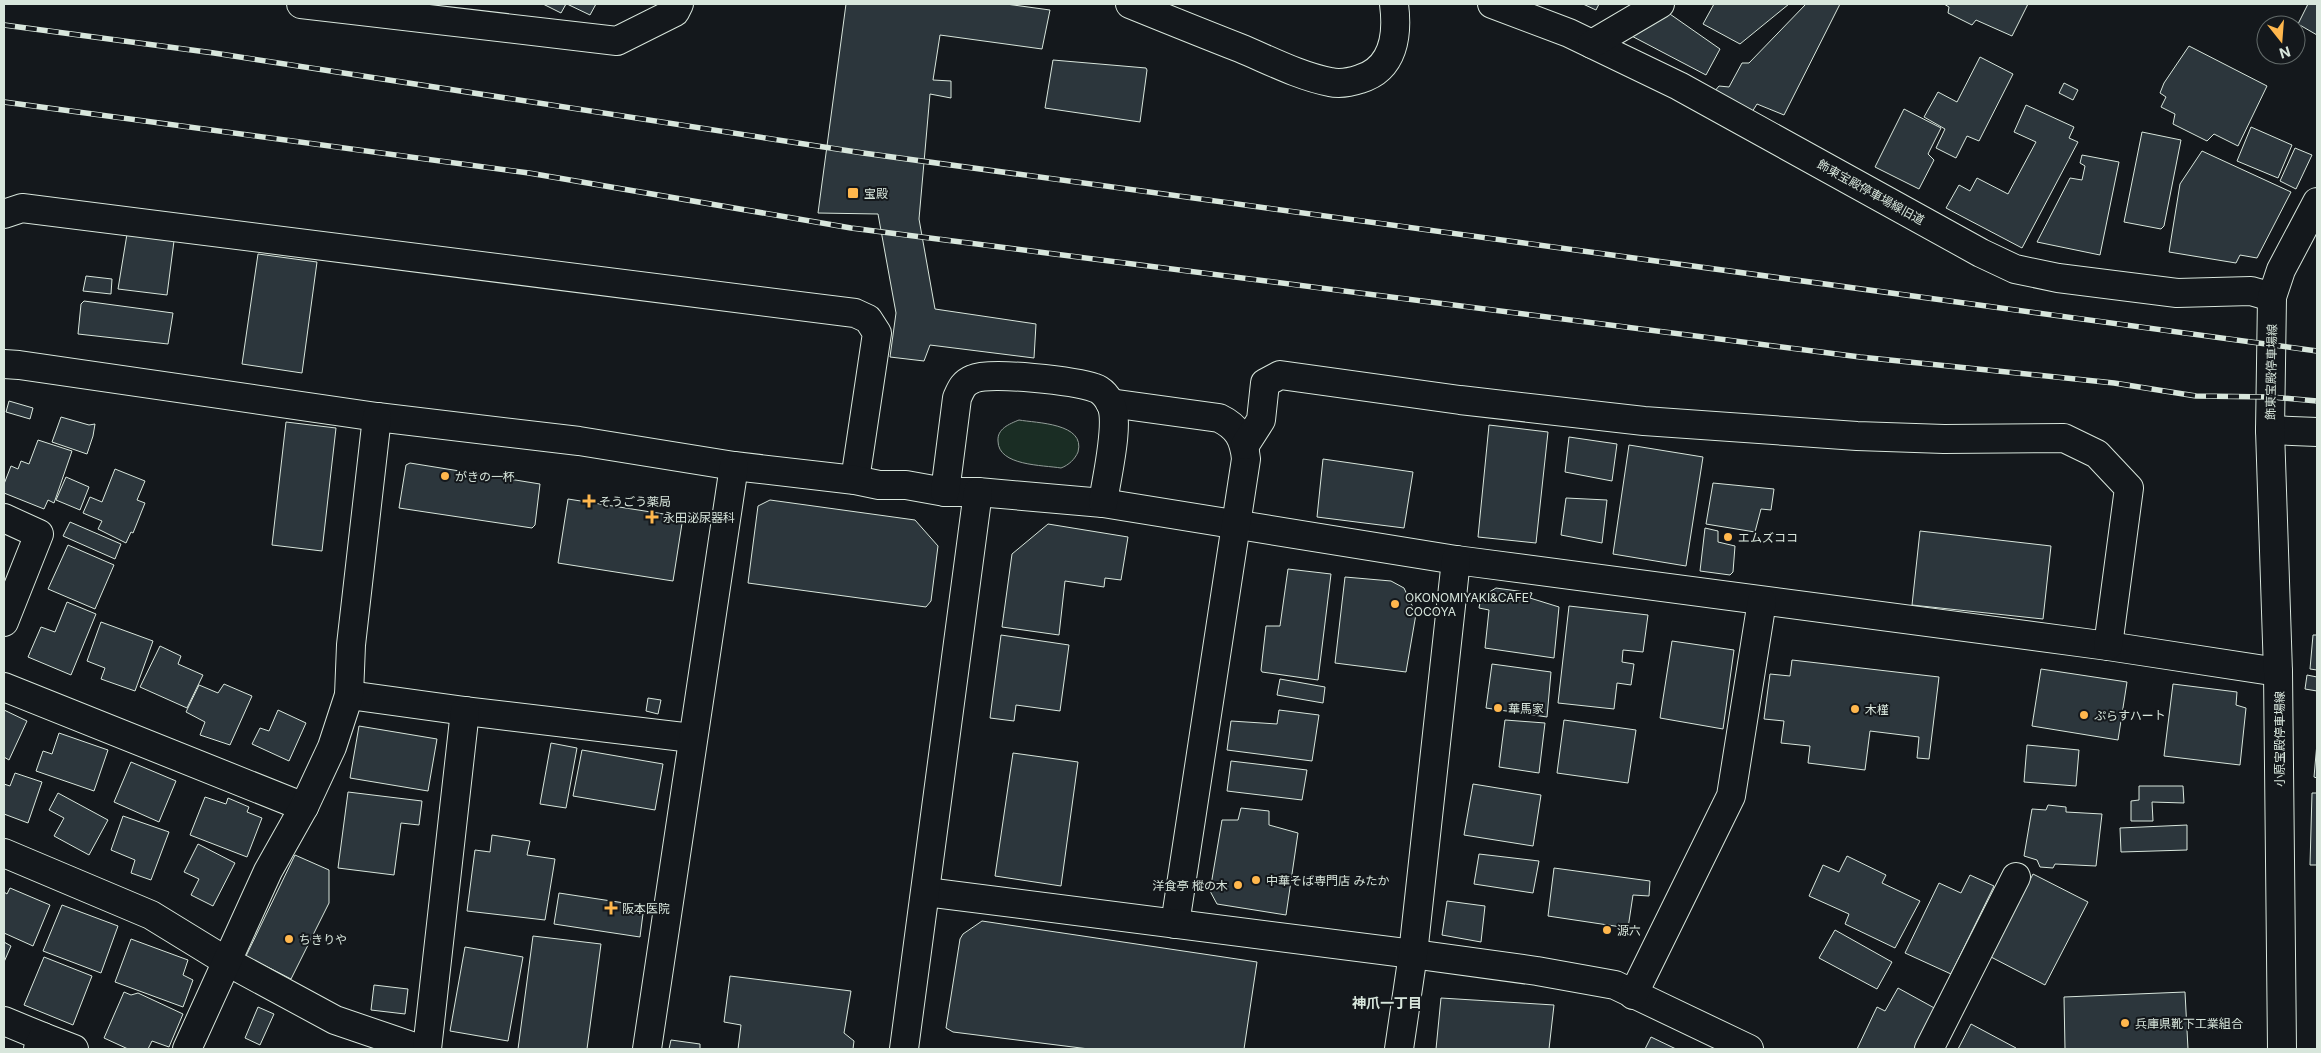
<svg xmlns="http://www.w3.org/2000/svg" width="2321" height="1053" viewBox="0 0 2321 1053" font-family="Inter,'Noto Sans JP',sans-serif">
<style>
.grass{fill:#1a2d24;stroke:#939e99}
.building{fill:#2c363c;stroke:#d8e6dc}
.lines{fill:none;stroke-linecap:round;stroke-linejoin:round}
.minor-casing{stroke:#d8e6dc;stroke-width:30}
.major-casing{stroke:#d8e6dc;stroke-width:30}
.minor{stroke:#14181c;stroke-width:28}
.major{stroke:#14181c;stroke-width:28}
.rail-casing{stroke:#d8e6dc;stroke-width:5.5}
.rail{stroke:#14181c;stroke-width:4;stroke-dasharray:11;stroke-linecap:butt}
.poi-dot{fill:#ffb74d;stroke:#14181c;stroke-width:2}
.labels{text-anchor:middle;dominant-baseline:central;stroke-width:4;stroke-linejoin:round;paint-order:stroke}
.street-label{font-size:12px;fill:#d8e6dc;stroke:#14181c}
.poi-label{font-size:12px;fill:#d8e6dc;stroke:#14181c;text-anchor:start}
.neighbourhood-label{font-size:14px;font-weight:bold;fill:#d8e6dc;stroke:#14181c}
</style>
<rect width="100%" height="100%" fill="#14181c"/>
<path class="grass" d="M1019,420C1036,423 1086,423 1078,452C1075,459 1069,465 1061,468C1043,465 998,466 998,441C997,429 1009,424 1019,420Z"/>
<g class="building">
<path d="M543,4H566L561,13Z"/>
<path d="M567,4H596L590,15Z"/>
<path d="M846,4H1006L1050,10L1042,49L940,35L933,80L951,81V98L930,94L919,219L935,309L1036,324L1034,358L930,345L924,361L890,357L896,313L878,214L818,213Z"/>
<path d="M1583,4H1599L1596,10Z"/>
<path d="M1714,4H1789L1740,44L1703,24Z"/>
<path d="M1806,4H1840L1784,115L1757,104L1752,112L1714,92L1719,86L1729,87L1742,63H1749Z"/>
<path d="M1944,4H2028L2012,36L1976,20L1972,25L1948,13L1949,7Z"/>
<path d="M2308,4H2317V35L2298,24Z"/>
<path d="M1667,12L1720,49L1706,75L1624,32Z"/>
<path d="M2189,46L2267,86L2238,146L2214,134L2207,141L2173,124L2175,114L2161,107L2166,97L2160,93L2164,83Z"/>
<path d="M1980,57L2013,74L1979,141L1967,136L1956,158L1936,148L1945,129L1924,117L1938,92L1957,102Z"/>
<path d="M1053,60L1146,68L1147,70L1140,122L1045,108Z"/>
<path d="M2064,83L2078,90L2073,100L2059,93Z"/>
<path d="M2026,105L2074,127L2069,138L2078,142L2022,248L1946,208L1959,185L1970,191L1977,178L2008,194L2036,142L2014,132Z"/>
<path d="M1904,109L1941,128L1928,154L1934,160L1919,189L1875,167Z"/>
<path d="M2251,127L2292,145L2278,178L2237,161Z"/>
<path d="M2142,132L2181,140L2164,226L2161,229L2124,222Z"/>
<path d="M2295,148L2312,155L2296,189L2280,181Z"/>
<path d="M2202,151L2291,192L2257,258L2240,255L2236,263L2169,252L2180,184Z"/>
<path d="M2082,155L2119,162L2100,255L2037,242L2070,178L2082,180L2085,166L2080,163Z"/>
<path d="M127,234L174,241L167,295L118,289Z"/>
<path d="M258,254L317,262L302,373L242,364Z"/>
<path d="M86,276L112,279L111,294L83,291Z"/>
<path d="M84,301L173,313L168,344L78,334L81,304Z"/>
<path d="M9,401L33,408L30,419L6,412Z"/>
<path d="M61,417L89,425L95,424L93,436L87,454L52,442Z"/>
<path d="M286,422L336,428L322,551L272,545Z"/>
<path d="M1489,425L1548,432L1536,543L1478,537Z"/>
<path d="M1569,437L1617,444L1612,481L1565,472Z"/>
<path d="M38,440L72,451L54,503L48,500L44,509L4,493V484L11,466L18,469L21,461L29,464Z"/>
<path d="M1629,445L1703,457L1686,566L1613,554Z"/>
<path d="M1323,459L1413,472L1404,528L1317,517Z"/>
<path d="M410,463L540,484L535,525L532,528L399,508L406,465Z"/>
<path d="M115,469L145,481L137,500L145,503L133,533L131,532L126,543L98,529L102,521L83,513L90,497L102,502Z"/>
<path d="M66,477L89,487L80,510L56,500Z"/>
<path d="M1713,483L1774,489L1771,510L1761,509L1755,532L1706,524Z"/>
<path d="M1566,498L1607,500L1602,543L1561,535Z"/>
<path d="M568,499L683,517L673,581L558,563Z"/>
<path d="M770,500L915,520L938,546L931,601L926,607L748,583L758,506Z"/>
<path d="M70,522L121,544L115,559L63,536Z"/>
<path d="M1048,524L1128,537L1121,580L1105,578L1104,587L1065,581L1059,635L1002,627L1012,554Z"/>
<path d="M1705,528L1718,531V542L1735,546L1733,572L1730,575L1700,571Z"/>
<path d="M1920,531L2051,546L2043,619L1912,605Z"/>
<path d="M68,545L114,565L95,609L48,589Z"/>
<path d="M1288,569L1331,574L1318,680L1262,672L1261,670L1266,626H1280Z"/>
<path d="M1345,577L1391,581L1404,588L1416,614L1406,672L1335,663Z"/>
<path d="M1496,588L1532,593L1530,598L1559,607L1554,658L1485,648L1489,610L1479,608L1481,597Z"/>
<path d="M67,602L96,614L71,675L28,657L41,627L55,632Z"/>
<path d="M1569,606L1648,615L1643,652L1623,650L1622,662L1634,664L1631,685L1617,683L1614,709L1558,703Z"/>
<path d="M101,622L153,641L135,691L101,679L105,668L87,661Z"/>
<path d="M1001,635L1069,645L1060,711L1016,705L1014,721L990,718Z"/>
<path d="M2313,635H2317V670L2310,669Z"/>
<path d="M1672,641L1734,650L1723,729L1660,718Z"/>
<path d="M160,646L181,656L178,664L203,675L187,708L140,687Z"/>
<path d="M1792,660L1939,677L1929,759L1917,758L1919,737L1870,731L1865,770L1808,763L1810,746L1781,743L1784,721L1764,719L1770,674L1790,676Z"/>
<path d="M1492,664L1551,672L1547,717L1486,708Z"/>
<path d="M2041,669L2127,682L2118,740L2032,726Z"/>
<path d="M2307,675L2317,677V691L2305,689Z"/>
<path d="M1280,679L1325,687L1323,703L1277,695Z"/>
<path d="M224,684L252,696L230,745L200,735L205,722L186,712L199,685L218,693Z"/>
<path d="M2173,684L2237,692L2236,705L2246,708L2240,765L2164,756Z"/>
<path d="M648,698L661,700L658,714L646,711Z"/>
<path d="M4,710L27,721L9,760L4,757Z"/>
<path d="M278,710L306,723L289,761L252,744L260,728L269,731Z"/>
<path d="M1279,710L1319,715L1312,761L1227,750L1231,721L1277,724Z"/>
<path d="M1505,720L1545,723L1539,773L1499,767Z"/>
<path d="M1564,720L1636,730L1628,783L1557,773Z"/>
<path d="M359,726L437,739L428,791L350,778Z"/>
<path d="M59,733L108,750L94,791L36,771L43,751L52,754Z"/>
<path d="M551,743L577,748L566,808L540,804Z"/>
<path d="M2317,743V778L2314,777Z"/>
<path d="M2027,745L2079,750L2076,786L2024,782Z"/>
<path d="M582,750L663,764L655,810L573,796Z"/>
<path d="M1013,753L1078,762L1061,886L995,876Z"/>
<path d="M1231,761L1307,770L1302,800L1227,791Z"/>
<path d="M131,762L176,781L159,822L114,802Z"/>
<path d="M15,773L42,782L28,823L4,814V784L10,786Z"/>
<path d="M1473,784L1541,795L1533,846L1464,835Z"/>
<path d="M2139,786H2183L2184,803L2152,802L2153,821H2131V801L2139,800Z"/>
<path d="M348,792L422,801L419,825L401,823L394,875L338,868Z"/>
<path d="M58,793L108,820L89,855L54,836L64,818L49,810Z"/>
<path d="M2312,793H2317V865H2310Z"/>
<path d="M205,797L226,804L228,798L249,807L247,812L262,818L247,857L190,835Z"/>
<path d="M2048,805L2066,807V812L2102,814L2096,866L2055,864L2053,868L2040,867L2037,860L2024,856L2032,809L2046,810Z"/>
<path d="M1241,808L1269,811V825L1298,833L1286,915L1217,904L1210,891L1222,820H1238Z"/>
<path d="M123,816L169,832L151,880L131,873L135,860L111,850Z"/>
<path d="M2187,825V850L2121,852L2120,828Z"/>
<path d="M492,835L530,841L527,855L555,859L545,920L467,911L475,850L490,852Z"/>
<path d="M198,844L235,863L213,906L191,895L199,879L184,872Z"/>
<path d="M1479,854L1539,861L1533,893L1474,884Z"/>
<path d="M295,855L329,870V903L291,979L246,956Z"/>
<path d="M1847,856L1886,875L1882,883L1920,901L1895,948L1845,924L1849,914L1809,896L1823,865L1839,872Z"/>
<path d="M1554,868L1650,881L1649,896L1633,895L1628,928L1548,916Z"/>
<path d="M2033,874L2088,902L2045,985L1991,957Z"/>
<path d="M1970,875L1994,886L1951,974L1905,953L1939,883L1961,893Z"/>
<path d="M10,888L50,905L33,946L4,933V892L7,894Z"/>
<path d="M559,893L644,906L640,937L554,924Z"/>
<path d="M1447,901L1485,906L1481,942L1442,935Z"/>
<path d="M62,905L118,926L101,973L43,951Z"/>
<path d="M982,921L1257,962L1244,1049H1089L953,1032L946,1028L960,939L963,934Z"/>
<path d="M1835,930L1892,962L1877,989L1819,958Z"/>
<path d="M533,936L601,944L587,1049H518Z"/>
<path d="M131,939L188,960L183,975L193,980L183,1007L115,982Z"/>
<path d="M4,942L11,946L4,962Z"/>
<path d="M465,947L523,957L508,1041L450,1031Z"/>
<path d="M44,957L92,976L73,1025L24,1005Z"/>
<path d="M730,976L851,991L844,1033L854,1041L853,1049H738L741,1025L724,1022Z"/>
<path d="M374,985L408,989L405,1014L371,1010Z"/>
<path d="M1898,988L1938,1010L1917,1049H1857L1877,1007L1885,1011Z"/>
<path d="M124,992L131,995L138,993L183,1014L169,1047L152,1041L148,1049H128L104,1038Z"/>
<path d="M2185,992L2188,1049H2065L2064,997Z"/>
<path d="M1441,998L1554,1005L1549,1049H1436Z"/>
<path d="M258,1007L274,1014L260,1045L245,1038Z"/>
<path d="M1971,1024L2016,1048L2015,1049H1958Z"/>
<path d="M1651,1037L1676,1049H1645Z"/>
<path d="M671,1040L700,1044V1049H669Z"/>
</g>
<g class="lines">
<g class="minor-casing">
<g id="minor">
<path d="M301,4L617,41L675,12L679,4"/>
<path d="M1130,4C1167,19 1204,34 1240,48C1269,60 1299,76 1330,82C1339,84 1351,82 1360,79C1394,69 1398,35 1394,4"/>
<path d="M1492,4L1569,33L1679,86L1981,253L2015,269L2058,278L2177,293L2251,291L2272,297"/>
<path d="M1592,44L1660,4"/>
<path d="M4,214L22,208L855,313L868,319L877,333L855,480"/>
<path d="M4,364L19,365L377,417L579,441L734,466L855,480L879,485H906L945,492H978L1103,503L1456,560L2108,646L2278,672"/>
<path d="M1110,403L1219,418C1238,427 1244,439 1246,459L1175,924"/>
<path d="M1245,445L1261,420L1265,383L1280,375L1460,400L1644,421L1857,436L1944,439L2064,438L2097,454L2129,488L2108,646"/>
<path d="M945,492L957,398C961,389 963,383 973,379C990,371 1076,381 1095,388C1102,390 1108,398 1111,404C1120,424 1106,479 1103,503"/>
<path d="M4,518L39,534L4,622"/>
<path d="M4,687L304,807"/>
<path d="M349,695L465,711L692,738"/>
<path d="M4,853L151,915L226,961L335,1020L420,1049"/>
<path d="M926,892L1413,954L1537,971L1615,985L1749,1049"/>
<path d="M1633,995L1731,796L1762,601"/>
<path d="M4,1021L43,1037"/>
<path d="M38,1049L43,1037L74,1049"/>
<path d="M187,1049L268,871L304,807L332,747L349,695L351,645L377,417"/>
<path d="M427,1049L465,711"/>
<path d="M647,1049L734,466"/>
<path d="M904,1049L978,492"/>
<path d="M1399,1049L1413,954L1456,560"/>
<path d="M1929,1049L2016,877"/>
</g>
</g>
<g class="major-casing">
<g id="major">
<path d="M2270,430L2317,432"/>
<path d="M2282,1049L2278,672L2270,430L2272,297L2281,270L2317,202"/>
</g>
</g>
<use href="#minor" class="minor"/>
<use href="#major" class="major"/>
<g class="rail-casing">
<g id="rail">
<path d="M4,25L214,53L863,153L2317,351"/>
<path d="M4,102L529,173L851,228L1860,357L2114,383L2196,396L2271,397L2317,401"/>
</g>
</g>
<use href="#rail" class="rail"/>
</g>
<g class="poi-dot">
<rect x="847" y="187" width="12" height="12" rx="2.5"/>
<circle cx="445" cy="476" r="5"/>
<path d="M586.5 493.5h5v5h5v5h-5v5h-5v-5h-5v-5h5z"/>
<path d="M649.5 509.5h5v5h5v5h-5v5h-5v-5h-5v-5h5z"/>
<circle cx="1728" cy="537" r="5"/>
<circle cx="1395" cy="604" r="5"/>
<circle cx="1498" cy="708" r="5"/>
<circle cx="1855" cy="709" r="5"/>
<circle cx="2084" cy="715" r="5"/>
<circle cx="1256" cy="880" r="5"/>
<circle cx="1238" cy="885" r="5"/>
<path d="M608.5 900.5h5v5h5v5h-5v5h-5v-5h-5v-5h5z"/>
<circle cx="1607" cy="930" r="5"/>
<circle cx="289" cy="939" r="5"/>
<circle cx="2125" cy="1023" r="5"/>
</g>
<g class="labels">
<g class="street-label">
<text transform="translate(1871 192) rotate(29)">飾東宝殿停車場線旧道</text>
<text transform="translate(2271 372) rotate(-89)">飾東宝殿停車場線</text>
<text transform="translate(2279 739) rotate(-90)">小原宝殿停車場線</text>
</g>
<g class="poi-label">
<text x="864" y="193">宝殿</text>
<text x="455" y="476">がきの一杯</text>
<text x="599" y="501">そうごう薬局</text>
<text x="663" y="517">永田泌尿器科</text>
<text x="1738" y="537">エムズココ</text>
<text x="1405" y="597">OKONOMIYAKI&amp;CAFE<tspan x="1405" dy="14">COCOYA</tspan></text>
<text x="1508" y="708">華馬家</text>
<text x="1865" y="709">木槿</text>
<text x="2094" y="715">ぷらすハート</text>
<text x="1266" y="880">中華そば専門店 みたか</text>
<text x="1228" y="885" text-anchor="end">洋食亭 樅の木</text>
<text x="622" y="908">阪本医院</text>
<text x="1617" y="930">源六</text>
<text x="299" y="939">ちきりや</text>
<text x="2135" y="1023">兵庫県靴下工業組合</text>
</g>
<g class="neighbourhood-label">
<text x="1387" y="1002">神爪一丁目</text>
</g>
</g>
<rect width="2321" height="1053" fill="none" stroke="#d8e6dc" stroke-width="10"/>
<g transform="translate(2281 40) rotate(163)"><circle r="24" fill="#14181c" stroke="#626a69"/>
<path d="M0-4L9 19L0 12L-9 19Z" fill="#ffb74d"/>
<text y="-8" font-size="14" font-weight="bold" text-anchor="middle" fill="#d8e6dc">N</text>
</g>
</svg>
